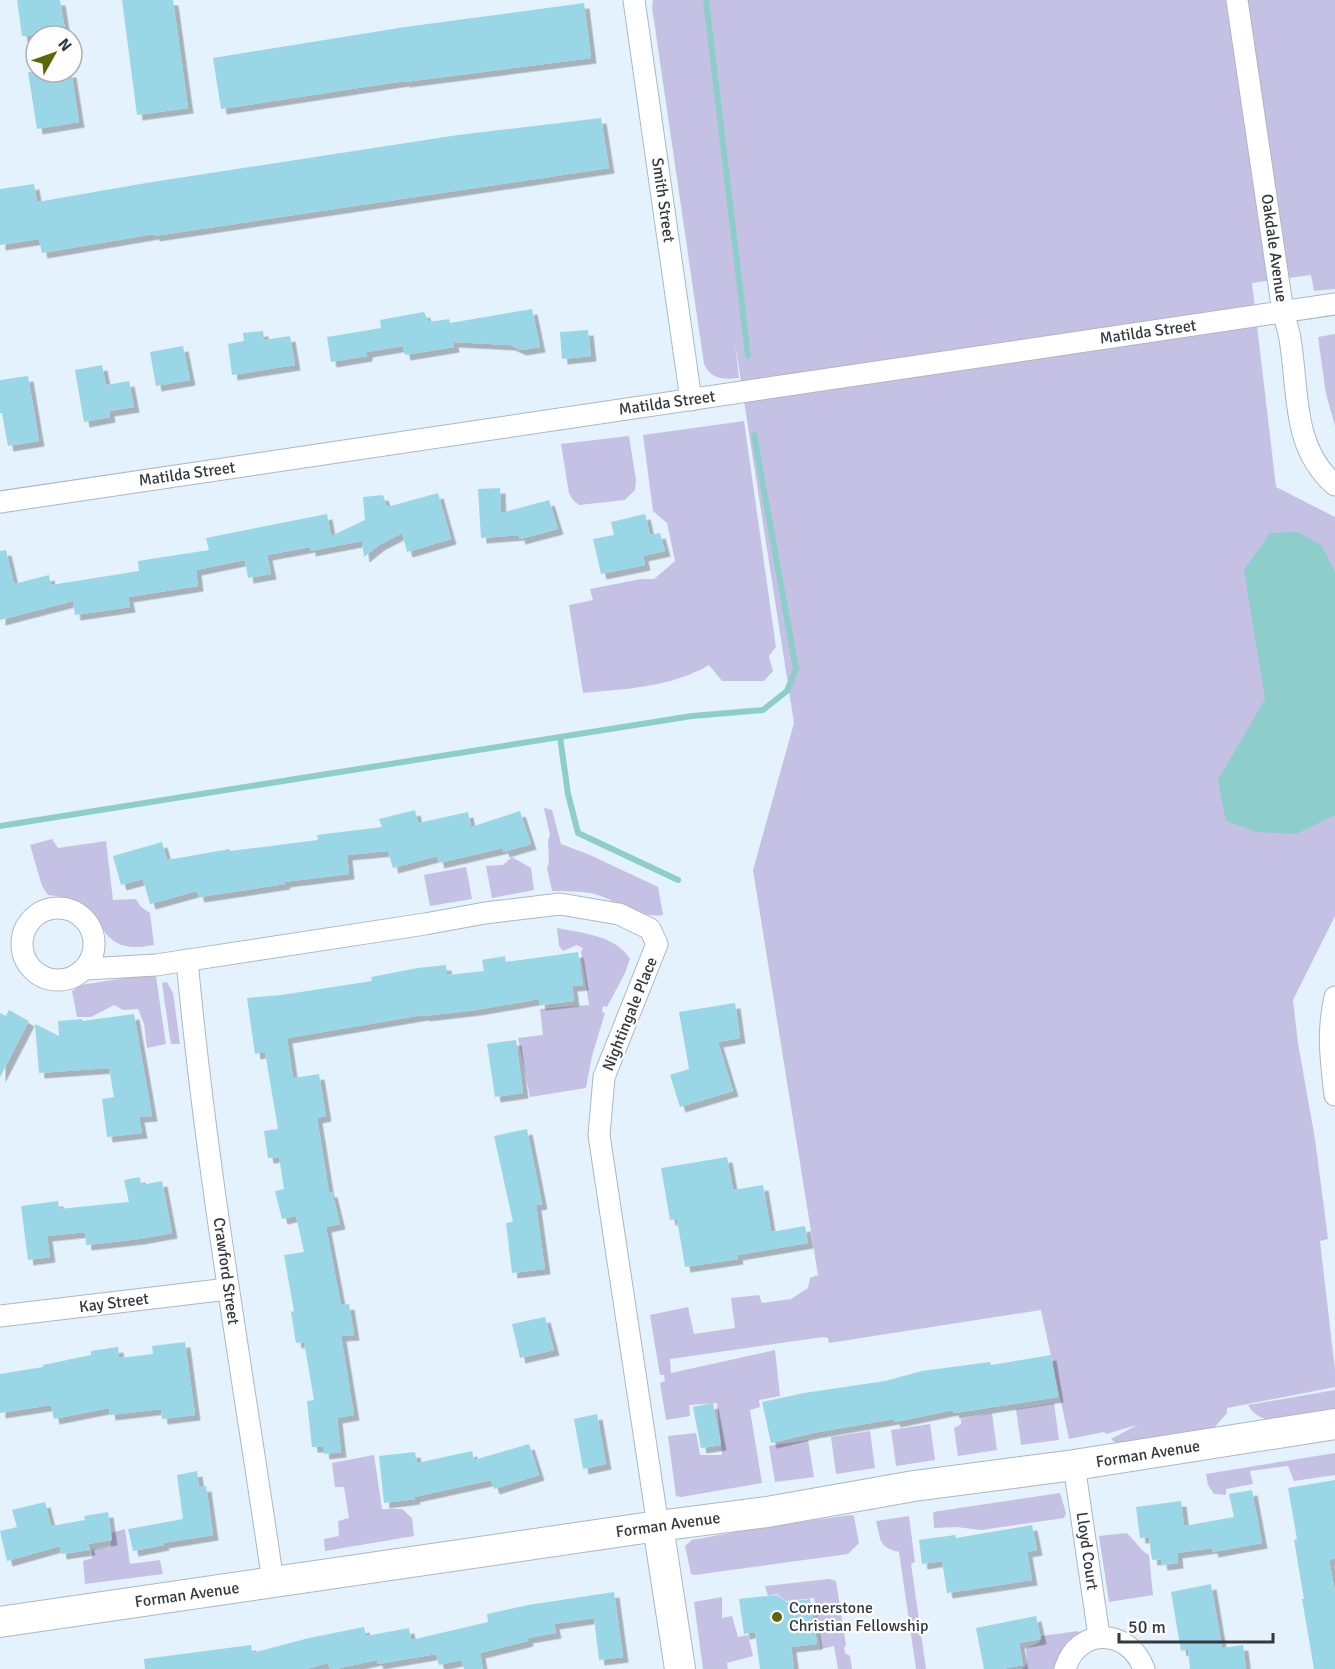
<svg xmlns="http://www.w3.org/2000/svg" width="1335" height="1669" viewBox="0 0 1335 1669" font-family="Signika,sans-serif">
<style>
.green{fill:#c5c1e5}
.water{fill:#8dceca}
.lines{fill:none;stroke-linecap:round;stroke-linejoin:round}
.stream{stroke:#8dceca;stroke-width:6}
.building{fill:#99d6e6;filter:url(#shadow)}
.street-casing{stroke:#abb8c3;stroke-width:23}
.secondary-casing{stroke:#abb8c3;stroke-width:32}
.street{stroke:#fff;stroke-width:21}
.secondary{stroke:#fff;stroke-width:30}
.poi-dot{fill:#5d670a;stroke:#fdfdfd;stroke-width:2}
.labels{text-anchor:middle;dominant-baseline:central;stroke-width:4.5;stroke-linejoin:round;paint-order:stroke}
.street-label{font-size:16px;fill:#34393d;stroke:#fdfdfd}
.poi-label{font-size:16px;fill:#34393d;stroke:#fdfdfd;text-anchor:start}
</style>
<defs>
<filter id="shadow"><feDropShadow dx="5.5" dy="5.5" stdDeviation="0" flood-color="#0004"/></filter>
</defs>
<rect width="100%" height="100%" fill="#e4f2fd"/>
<g class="green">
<path d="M653,0H1335V289L1314,291L1311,275L1252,283L1276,487L1335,517V916L1293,1000L1298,1043L1315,1139L1328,1239L1320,1241L1335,1370V1387L1227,1408V1413L1213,1429L1117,1444L1111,1439L1137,1425L1106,1434L1104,1432L1069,1439L1041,1310L829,1343L828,1338L823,1337L670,1359L671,1373L775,1350L780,1396L759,1400L760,1407L750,1410L762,1483L681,1497L676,1496L668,1436L696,1433L700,1455H722L717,1403L689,1405L690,1416L666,1420L660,1383L665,1381L664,1375H660L650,1315L688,1307L694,1334L735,1328L731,1298L759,1295L762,1303L791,1299L808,1288L810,1278L818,1275L753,870L794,723L735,343L739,378C723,380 711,379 704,364L652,7Z"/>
<path d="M1335,334V426L1326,394L1318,337Z"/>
<path d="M744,421L776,647L769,656L773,671L764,681H722L709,665C672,687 626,689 583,693L569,605L593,600L590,589L641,579H654L675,561L667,523L653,511L643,435Z"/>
<path d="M629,436L636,480L635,490L625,500L579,505L573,500L569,493L561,444Z"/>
<path d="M544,808L552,810L561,844L590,855L658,887L663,915C639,919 618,901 595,894C581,891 566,891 552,891L547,868L549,863L548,840L550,835Z"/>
<path d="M52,839L58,848L106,841L113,900L136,899L141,907L150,913L154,945C131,949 115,949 101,927C98,921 96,915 91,911C79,900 64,897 48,895L42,886L30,845Z"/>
<path d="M512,857L531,868L534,890L492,898L486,866L503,865Z"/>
<path d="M466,867L472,899L430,906L424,875Z"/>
<path d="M557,928C581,933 616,935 630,959L625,973L607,1007L603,1006L602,1012L605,1013L592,1056L586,1088L530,1097L518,1038L543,1035L540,1009L589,1005L581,952L583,948L577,945L563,951L559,946Z"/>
<path d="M150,974L156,977L166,1044L147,1048L144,1024L138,1009L123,1010L114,1005L91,1017H77L72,991L81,985Z"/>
<path d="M167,982L173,993L180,1044H171L170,1039L162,983Z"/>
<path d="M1335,1390V1410C1320,1413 1285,1422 1272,1420C1262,1420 1252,1413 1248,1405Z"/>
<path d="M1054,1403L1059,1440L1021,1445L1016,1409Z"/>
<path d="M992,1413L997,1450L958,1456L954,1428L961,1424V1419Z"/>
<path d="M930,1424L935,1460L896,1466L891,1430Z"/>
<path d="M870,1431L875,1468L836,1474L831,1437Z"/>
<path d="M808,1440L814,1477L775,1482L769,1446Z"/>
<path d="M1335,1453V1475L1294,1481L1288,1466L1250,1471L1253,1484L1226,1489V1495L1214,1494L1208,1485L1206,1474Z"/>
<path d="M374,1455L382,1509H402L412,1518L414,1536L325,1551L324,1539L339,1536L338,1521L349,1518L344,1487H335L332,1463Z"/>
<path d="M1060,1493L1066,1513L1064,1518L981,1530L956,1527L934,1528L933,1512Z"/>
<path d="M851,1515L854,1516L859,1543L848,1554L695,1575L691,1574L685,1546L692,1540L762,1527Z"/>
<path d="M909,1516L915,1562L911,1564L926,1669H916L899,1552C878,1547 881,1540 876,1521Z"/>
<path d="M125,1529L130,1564L160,1560L163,1574L85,1584L83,1561L92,1558V1549L111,1547V1533Z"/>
<path d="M1127,1533L1144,1552L1149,1555L1153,1595L1109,1602L1099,1536Z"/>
<path d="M829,1579L836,1581L846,1645L844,1648L845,1653L850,1656L852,1669H838L834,1646L821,1649L814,1598L786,1601L777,1594L768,1596L765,1586Z"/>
<path d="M722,1597V1618L732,1616L738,1637L748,1635L753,1656L727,1663L728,1669H703L694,1602Z"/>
<path d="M1079,1631L1057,1669H1022L1027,1664L1026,1648L1039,1643L1041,1636Z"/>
</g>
<path class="water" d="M1298,532L1322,546L1335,572V815L1296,834L1257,832L1226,821L1218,780L1265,699L1244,570L1270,533Z"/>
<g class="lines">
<g class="stream">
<path d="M706,0L748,356"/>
<path d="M560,737L568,794L578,833L678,880"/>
<path d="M0,826L692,716L763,710L787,691L796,669L754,435"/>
</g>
</g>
<g class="building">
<path d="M17,0H60L66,36H22Z"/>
<path d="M122,0H173L188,108L137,115Z"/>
<path d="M584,3L591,58L404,82V81L221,109L213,58L405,27Z"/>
<path d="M28,72H71L79,122L37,129Z"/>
<path d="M601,118L609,168L154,236V234L42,253L39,239L0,245V189L34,184L37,202L146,183L458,135Z"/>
<path d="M532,309L540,347L521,350L510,345L453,342L454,347L405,355L403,346L367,352V356L331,362L327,337L381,328L380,320L424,312L429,322L449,319L450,323Z"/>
<path d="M588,330L591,356L562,359L560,332Z"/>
<path d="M263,331L264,340L290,336L295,365L232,375L228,344L244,341L243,333Z"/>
<path d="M183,346L190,380L156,386L150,352Z"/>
<path d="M102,365L106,385L129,381L134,407L109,411L110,417L84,422L75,370Z"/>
<path d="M28,376L39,441L8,446L2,413H0V380Z"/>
<path d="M500,488L501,513L549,500L558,529L520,539L519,535L481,538L478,489Z"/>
<path d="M438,493L451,539L407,552L402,533L379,545L364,557L362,541L310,551V547L267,555L271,574L248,578L245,560L196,570L198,586L128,597L130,607L75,615L73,601L0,620V551L6,550L14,584L49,575L51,585L139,571L138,561L209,550L206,538L327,514L331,536L365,520L363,497L383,495L387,507Z"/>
<path d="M645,514L650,535L660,533L665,551L643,556L645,565L601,574L593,539L614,535L611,522Z"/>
<path d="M415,810L418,823L468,812L471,827L520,811L531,844L504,852L503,848L439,863L437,856L393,868L388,851L347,855L349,874L284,882L285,884L199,897L197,891L150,904L143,879L121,885L113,856L162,842L167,860L230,849V851L318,840L317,835L382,827L379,819Z"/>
<path d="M578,952L583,985L572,986L574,1001L540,1005L539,999L476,1010L424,1016L423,1015L287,1038L293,1078L319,1074L326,1116L317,1118L329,1192H332L340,1224L326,1227L341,1305L349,1304L354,1335L341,1336L354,1415L337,1418L341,1452L324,1454L323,1447H312L307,1401L314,1400L304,1342L296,1343L291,1312L294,1311L284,1255L304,1252L296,1216L282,1219L275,1191L284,1189L279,1157L268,1158L264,1131L278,1129L265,1052L255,1054L247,998L281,995L372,981L371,977L418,968L446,965L447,975L484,971L482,960L505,956L506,962Z"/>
<path d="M735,1003L740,1038L718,1042L733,1091L680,1107L670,1075L689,1069L679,1012Z"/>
<path d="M9,1010L29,1021L0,1077V1013L6,1016Z"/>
<path d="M134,1014L152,1116L139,1117L142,1133L107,1137L102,1099L114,1097L109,1068L39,1073L35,1024L59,1036L58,1021L82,1019V1021Z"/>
<path d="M516,1040L523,1093L495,1097L487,1044Z"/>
<path d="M527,1129L542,1204L536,1205L545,1269L512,1273L506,1223L513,1222L494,1136Z"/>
<path d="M727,1157L733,1190L763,1185L771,1232L805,1226L808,1243L737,1255L738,1259L685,1267L677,1219L670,1220L661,1168Z"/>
<path d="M140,1177L141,1185L162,1181L172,1233L139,1239L86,1245L85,1232L47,1236L50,1257L28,1260L21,1206L58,1201L59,1209L129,1202L124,1180Z"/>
<path d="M545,1317L554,1350L520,1358L512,1324Z"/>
<path d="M185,1342L195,1415L162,1419L161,1409L110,1415L109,1408L54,1419L51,1405L0,1413V1374L43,1367V1365L91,1355V1351L118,1347L119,1358L153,1354L152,1346Z"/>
<path d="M1051,1355L1058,1397L954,1413L953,1410L895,1422L894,1419L813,1433L771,1443L762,1402L804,1393L885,1381L922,1371L990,1362L991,1365Z"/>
<path d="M713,1403L721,1445L701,1448L693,1407Z"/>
<path d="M597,1414L606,1464L583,1469L574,1419Z"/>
<path d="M529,1444L539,1475L494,1489L491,1480L414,1497L415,1499L384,1503L379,1456L415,1452L417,1463L472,1451L474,1460Z"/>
<path d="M197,1471L199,1487L206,1486L213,1535L163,1543L164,1545L133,1551L128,1529L183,1519L177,1475Z"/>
<path d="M1335,1480V1558L1329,1560L1335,1592V1669H1314L1302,1599H1304L1294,1540L1297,1539L1288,1488Z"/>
<path d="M1252,1490L1262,1543L1213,1552L1212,1548L1177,1553L1178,1563L1162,1565L1161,1559L1152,1560L1149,1537L1140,1538L1136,1507L1181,1501L1184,1526L1234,1517L1229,1494Z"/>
<path d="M45,1502L51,1526L85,1520L84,1516L108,1512L112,1540L88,1544L90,1550L61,1554L60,1546L7,1561L0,1531L17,1527L12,1510Z"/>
<path d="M1032,1525L1037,1550L1027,1552L1032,1580L947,1593L942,1561L922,1564L919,1540L955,1535L956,1538Z"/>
<path d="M1211,1584L1222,1648L1243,1645L1246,1669H1190L1188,1649L1181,1651L1171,1592Z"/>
<path d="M614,1592L623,1657L599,1660L594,1618L554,1624L556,1633L527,1638L528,1641L480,1653L483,1669H464L461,1660L439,1665L436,1654L378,1664L377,1660L335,1669H330L328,1663L306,1669H145L144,1659L251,1645L252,1653L309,1638L364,1627L366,1636L409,1628L411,1640L488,1622L487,1614L528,1605Z"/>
<path d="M777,1595L787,1602L810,1599L817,1644L791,1647L794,1669H760L755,1632L744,1634L739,1599Z"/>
<path d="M1036,1616L1041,1639L1019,1643L1023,1665L1001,1669H984L976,1628Z"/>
</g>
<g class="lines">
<g class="street-casing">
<g id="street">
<path d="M634,0L691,400"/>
<path d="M1237,0L1283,312C1285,321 1289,330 1290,339C1299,391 1291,447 1335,485"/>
<path d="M0,502L1335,304"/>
<circle cx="58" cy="944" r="36"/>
<path d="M187,960C206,1169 243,1375 273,1582"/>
<path d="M86,969L156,965L425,924L485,913L560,904L619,914L650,929L657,944L604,1077L599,1135L658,1526"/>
<path d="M1335,997C1327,1032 1331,1060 1335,1095"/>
<path d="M0,1316L228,1289"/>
<path d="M1074,1465L1099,1636"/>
<path d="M1065,1669C1078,1626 1129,1628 1144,1669"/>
</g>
</g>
<g class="secondary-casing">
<g id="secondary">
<path d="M658,1526L680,1669"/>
<path d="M0,1622L658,1526L767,1512L914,1486L1074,1465L1335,1424"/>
</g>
</g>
<use href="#street" class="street"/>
<use href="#secondary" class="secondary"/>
</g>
<circle class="poi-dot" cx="777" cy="1617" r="6"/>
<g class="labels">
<g class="street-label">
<text transform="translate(663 200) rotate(82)">Smith Street</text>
<text transform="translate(1274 248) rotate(82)">Oakdale Avenue</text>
<text transform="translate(1148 332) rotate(-8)">Matilda Street</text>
<text transform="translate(667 403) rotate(-8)">Matilda Street</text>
<text transform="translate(187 474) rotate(-8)">Matilda Street</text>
<text transform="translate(630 1014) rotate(-68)">Nightingale Place</text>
<text transform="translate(226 1271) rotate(82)">Crawford Street</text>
<text transform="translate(114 1303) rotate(-7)">Kay Street</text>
<text transform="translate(1148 1454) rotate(-9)">Forman Avenue</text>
<text transform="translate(668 1525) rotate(-8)">Forman Avenue</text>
<text transform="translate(1087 1551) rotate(82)">Lloyd Court</text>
<text transform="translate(187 1595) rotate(-8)">Forman Avenue</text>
</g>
<g class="poi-label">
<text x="789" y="1608">Cornerstone<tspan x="789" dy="18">Christian Fellowship</tspan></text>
</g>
</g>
<g transform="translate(54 54) rotate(50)"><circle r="28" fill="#fdfdfd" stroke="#adafb0" stroke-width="1.5"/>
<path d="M0-4.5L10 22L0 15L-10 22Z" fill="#5d670a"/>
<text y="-9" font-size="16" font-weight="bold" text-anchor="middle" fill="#34393d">N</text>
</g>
<path d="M1119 1633v9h154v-9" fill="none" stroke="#34393d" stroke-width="3"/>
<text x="1128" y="1633" font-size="18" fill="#34393d" stroke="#fdfdfd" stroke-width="4.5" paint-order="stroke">50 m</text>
</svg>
